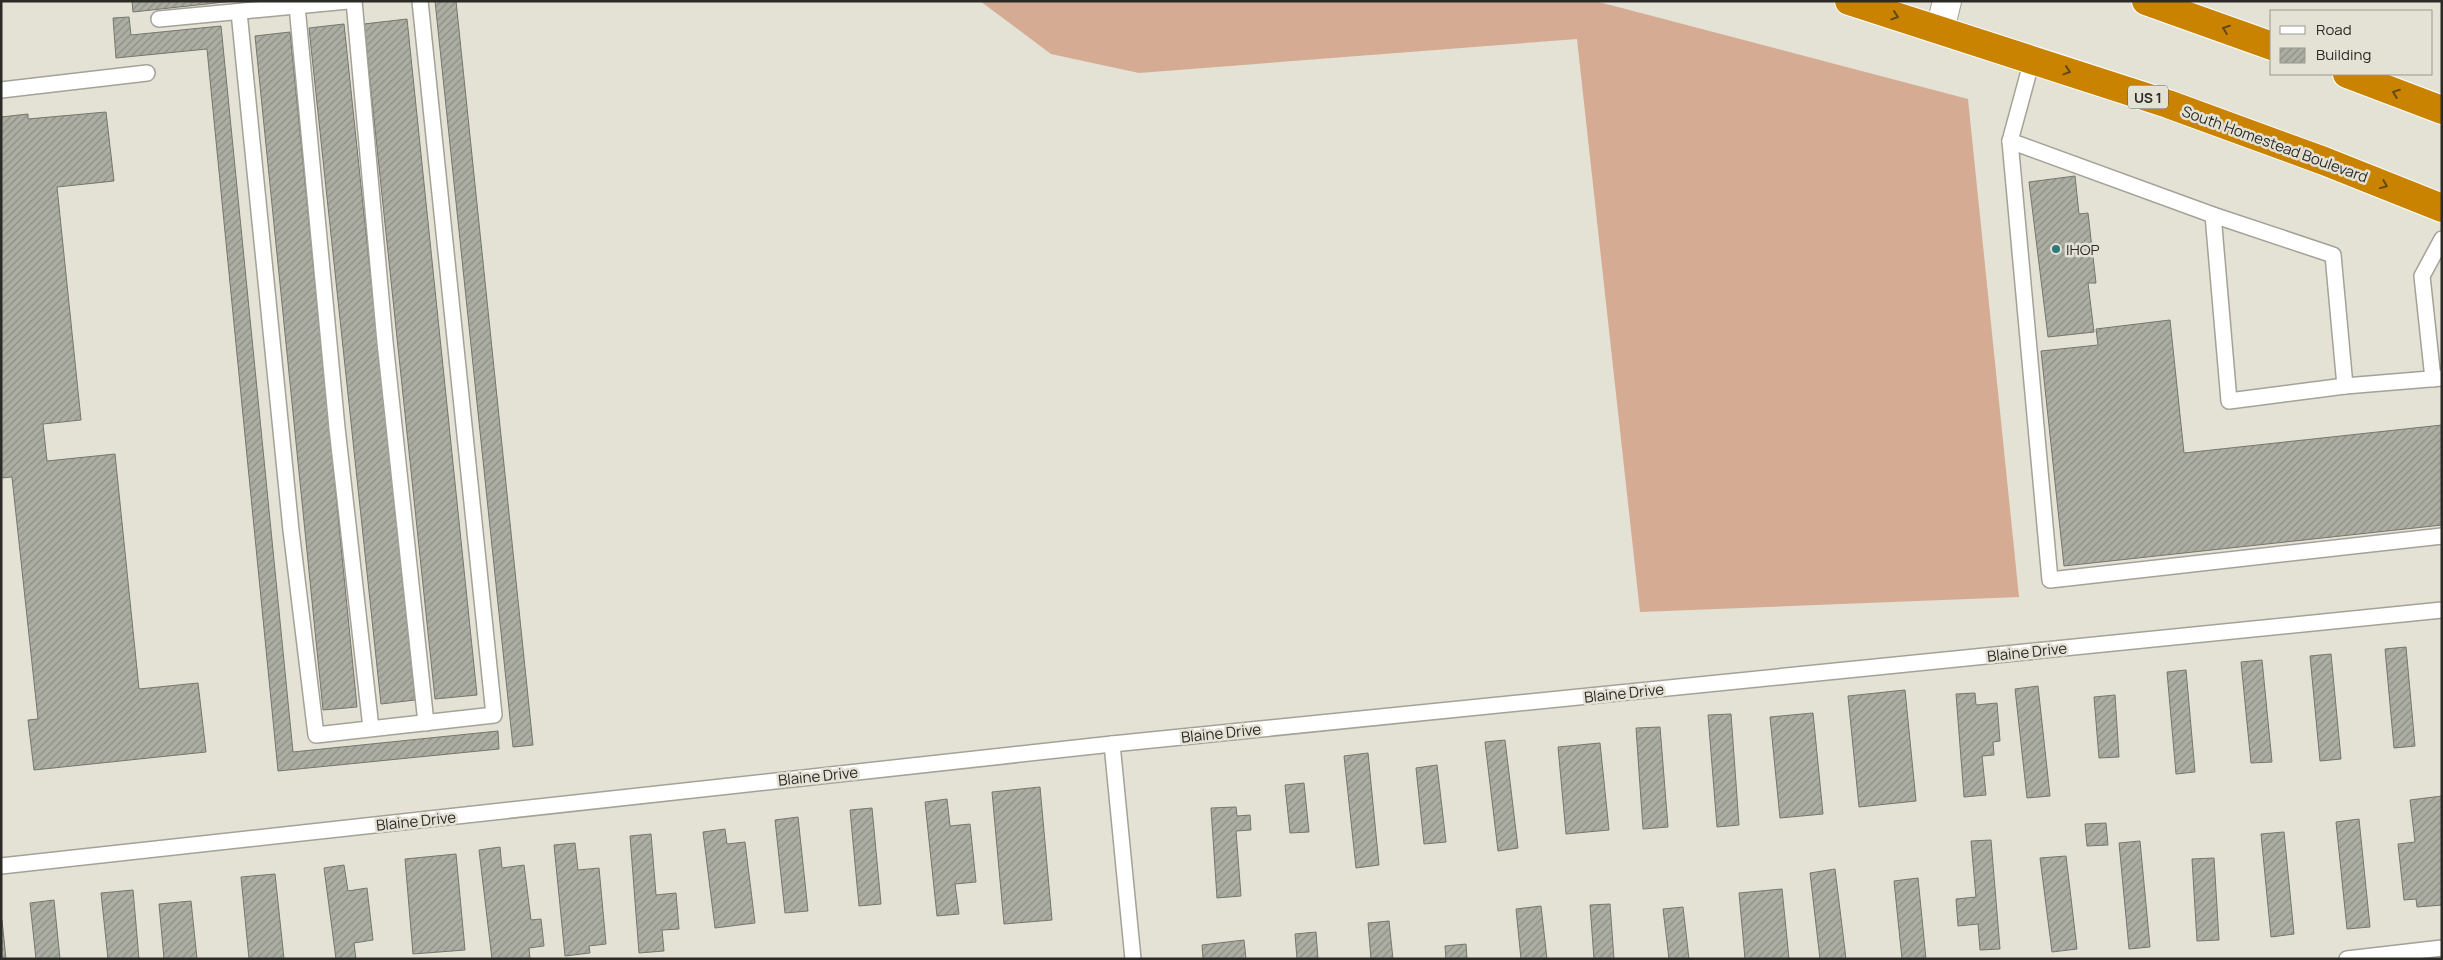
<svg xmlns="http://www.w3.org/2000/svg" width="2443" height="960" viewBox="0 0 2443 960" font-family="Manrope,sans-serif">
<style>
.grass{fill:#d5ab94}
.building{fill:url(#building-hatch);stroke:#75776d}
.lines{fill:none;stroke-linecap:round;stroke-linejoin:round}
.lane-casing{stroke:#a4a297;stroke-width:18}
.secondary-casing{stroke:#a4a297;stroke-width:30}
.highway-casing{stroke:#fff;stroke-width:30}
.lane{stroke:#fff;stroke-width:15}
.secondary{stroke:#fff;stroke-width:28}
.highway{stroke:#c98300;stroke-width:28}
.oneway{stroke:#624919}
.poi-dot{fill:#2f7880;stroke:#e4e1d5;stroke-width:2}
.labels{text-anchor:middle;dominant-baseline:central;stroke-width:5;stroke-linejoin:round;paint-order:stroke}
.shield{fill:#e4e1d5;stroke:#62615a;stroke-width:1}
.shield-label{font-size:14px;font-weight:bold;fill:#2b2a26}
.street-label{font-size:15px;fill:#2b2a26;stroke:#e4e1d5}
.poi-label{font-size:15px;fill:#2b2a26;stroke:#e4e1d5;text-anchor:start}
</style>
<defs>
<pattern id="building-hatch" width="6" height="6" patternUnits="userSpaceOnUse" patternTransform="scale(1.25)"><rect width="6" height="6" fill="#acaea3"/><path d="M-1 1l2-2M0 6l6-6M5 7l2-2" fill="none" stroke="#8c8e85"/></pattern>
</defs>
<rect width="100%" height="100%" fill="#e4e1d5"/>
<path class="grass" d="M980,1H1595L1968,99L2019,597L1640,612L1577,39L1139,73L1051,54Z"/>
<g class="building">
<path d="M132,1H234L133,12Z"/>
<path d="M435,1H456L533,745L513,747Z"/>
<path d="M129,17L131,35L221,26L293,752L498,731L499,749L278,771L207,49L116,58L113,18Z"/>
<path d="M407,19L477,695L435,699L364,24Z"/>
<path d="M344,24L415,700L381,704L309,28Z"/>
<path d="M290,32L357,707L323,710L255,36Z"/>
<path d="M106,112L114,181L57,187L81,420L43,424L47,461L115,454L139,689L198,683L206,752L34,770L28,720L38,719L12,477L1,478V117L28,114V119Z"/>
<path d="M2075,176L2079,214L2088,213L2096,283H2088L2094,332L2048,337L2029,182Z"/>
<path d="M2170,320L2184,453L2442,425V525L2064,566L2041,351L2098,345L2096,329Z"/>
<path d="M2406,647L2415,746L2394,748L2385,649Z"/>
<path d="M2331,654L2341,759L2320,761L2310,656Z"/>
<path d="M2262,660L2272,762L2251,763L2241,662Z"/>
<path d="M2186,670L2195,772L2176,774L2167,672Z"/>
<path d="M2038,686L2050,796L2027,798L2015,689Z"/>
<path d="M1905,690L1916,801L1859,807L1848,696Z"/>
<path d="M1975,693L1976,705L1997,703L2000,741L1993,742L1994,755L1982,756L1986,795L1964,797L1956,694Z"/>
<path d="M2115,695L2119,757L2099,758L2094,697Z"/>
<path d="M1813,713L1823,814L1780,818L1770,717Z"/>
<path d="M1731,714L1739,825L1717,827L1708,715Z"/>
<path d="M1660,727L1668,827L1643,829L1636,728Z"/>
<path d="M1505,740L1518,848L1498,851L1485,742Z"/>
<path d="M1600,743L1609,830L1566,834L1558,747Z"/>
<path d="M1368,753L1379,865L1356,868L1344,756Z"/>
<path d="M1437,765L1446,842L1424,844L1416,768Z"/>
<path d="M1304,783L1309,832L1290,833L1285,785Z"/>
<path d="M1040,787L1052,920L1004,924L992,792Z"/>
<path d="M2442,796V905L2417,907L2416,899L2404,900L2398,844L2415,842L2410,800Z"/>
<path d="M947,799L950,826L970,824L976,882L955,884L959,914L937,916L925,802Z"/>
<path d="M1236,807L1237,816L1250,815L1251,830L1236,831L1241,896L1217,898L1211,808Z"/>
<path d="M872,808L881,904L859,906L850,810Z"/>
<path d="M798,817L808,911L785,913L775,820Z"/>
<path d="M2359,819L2370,927L2347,929L2336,822Z"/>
<path d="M2106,823L2108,845L2087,846L2085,824Z"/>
<path d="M725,829L727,844L745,842L755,923L715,928L703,832Z"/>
<path d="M2284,832L2294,934L2271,937L2261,834Z"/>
<path d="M651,834L656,895L676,893L679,929L662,930L664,951L639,953L630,836Z"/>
<path d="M1991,840L2000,949L1980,950L1978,924L1958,926L1956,899L1976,897L1971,841Z"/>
<path d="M2140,841L2150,947L2129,949L2119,843Z"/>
<path d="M575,843L578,870L599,868L606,944L589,946L590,953L565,956L554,845Z"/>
<path d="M500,847L502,868L524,865L531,920L541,919L544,946L529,948L530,959H492L479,850Z"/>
<path d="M456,854L465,950L413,954L405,859Z"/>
<path d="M2066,856L2077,949L2052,952L2040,858Z"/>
<path d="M2214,858L2219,940L2197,941L2192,859Z"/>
<path d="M344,865L348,891L367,888L373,940L354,943L356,959H336L324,868Z"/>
<path d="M1835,869L1846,959H1820L1810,873Z"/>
<path d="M275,874L284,959H249L241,877Z"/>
<path d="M1918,878L1926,959H1902L1894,881Z"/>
<path d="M1782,889L1789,959H1745L1739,893Z"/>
<path d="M133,890L139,959H108L101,893Z"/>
<path d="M54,900L60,959H36L30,903Z"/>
<path d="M191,901L197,959H164L159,904Z"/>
<path d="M1610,904L1614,959H1594L1590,905Z"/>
<path d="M1541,906L1547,959H1521L1516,909Z"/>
<path d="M1683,907L1689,959H1669L1663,909Z"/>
<path d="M1,920H2L6,959H1Z"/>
<path d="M1389,921L1393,959H1371L1368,923Z"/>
<path d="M1316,932L1318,959H1297L1295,934Z"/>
<path d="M1244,940L1246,959H1203L1202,945Z"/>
<path d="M1466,944L1467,959H1446L1445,946Z"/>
</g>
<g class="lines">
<g class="lane-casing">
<g id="lane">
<path d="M354,1L385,342L426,723"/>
<path d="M297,6L337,428L371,728"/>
<path d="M239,12L291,530L316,735L494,715L420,1"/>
<path d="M159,19L348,1"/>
<path d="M1,90L147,73"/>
<path d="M2010,141L2032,60"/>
<path d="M2213,215L2229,401L2345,386"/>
<path d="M2442,378L2345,386L2333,255L2213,215L2010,141L2050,580L2442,536"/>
<path d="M2433,379L2422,276L2442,239"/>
<path d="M1112,744L1133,959"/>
<path d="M1,866L1112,744L2442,610"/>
<path d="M2347,959L2442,948"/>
</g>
</g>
<g class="secondary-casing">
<path id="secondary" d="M1940,30L1947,1"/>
</g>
<g class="highway-casing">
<g id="highway">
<path d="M1849,1L2168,104L2324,161L2442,208"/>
<path d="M2146,1L2272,46"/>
<path d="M2347,74L2442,110"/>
</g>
</g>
<use href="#lane" class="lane"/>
<use href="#secondary" class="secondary"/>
<use href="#highway" class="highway"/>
</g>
<defs><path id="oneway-chevron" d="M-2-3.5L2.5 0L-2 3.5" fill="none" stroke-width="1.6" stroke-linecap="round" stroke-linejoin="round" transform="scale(1.25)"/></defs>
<g class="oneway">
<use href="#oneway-chevron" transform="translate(1895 16) rotate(18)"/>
<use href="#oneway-chevron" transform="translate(2226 29) rotate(-160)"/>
<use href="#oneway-chevron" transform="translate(2067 71) rotate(18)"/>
<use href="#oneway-chevron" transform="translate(2396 93) rotate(-159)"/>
<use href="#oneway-chevron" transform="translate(2384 185) rotate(22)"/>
</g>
<circle class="poi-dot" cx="2056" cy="249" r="5"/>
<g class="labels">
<rect class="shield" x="2128" y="85.5" width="40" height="23" rx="4"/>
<g class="shield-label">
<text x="2148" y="97">US 1</text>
</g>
<g class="street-label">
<text transform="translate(2275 144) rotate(20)">South Homestead Boulevard</text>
<text transform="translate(2027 652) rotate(-6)">Blaine Drive</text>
<text transform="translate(1624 693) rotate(-6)">Blaine Drive</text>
<text transform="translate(1221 733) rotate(-6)">Blaine Drive</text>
<text transform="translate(818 776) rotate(-6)">Blaine Drive</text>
<text transform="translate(416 821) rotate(-6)">Blaine Drive</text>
</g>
<g class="poi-label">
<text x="2066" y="249">IHOP</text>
</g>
</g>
<rect width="2443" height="960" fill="none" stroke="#2b2a26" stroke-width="5"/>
<rect x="2270" y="10" width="162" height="65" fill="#e4e1d5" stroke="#9a988f"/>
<rect x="2280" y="26" width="25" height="8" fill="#ffffff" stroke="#9a988f"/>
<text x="2316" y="35" font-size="15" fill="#2b2a26">Road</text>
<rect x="2280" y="48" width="25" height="15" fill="url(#building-hatch)" stroke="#9a988f"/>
<text x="2316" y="60" font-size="15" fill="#2b2a26">Building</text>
</svg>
